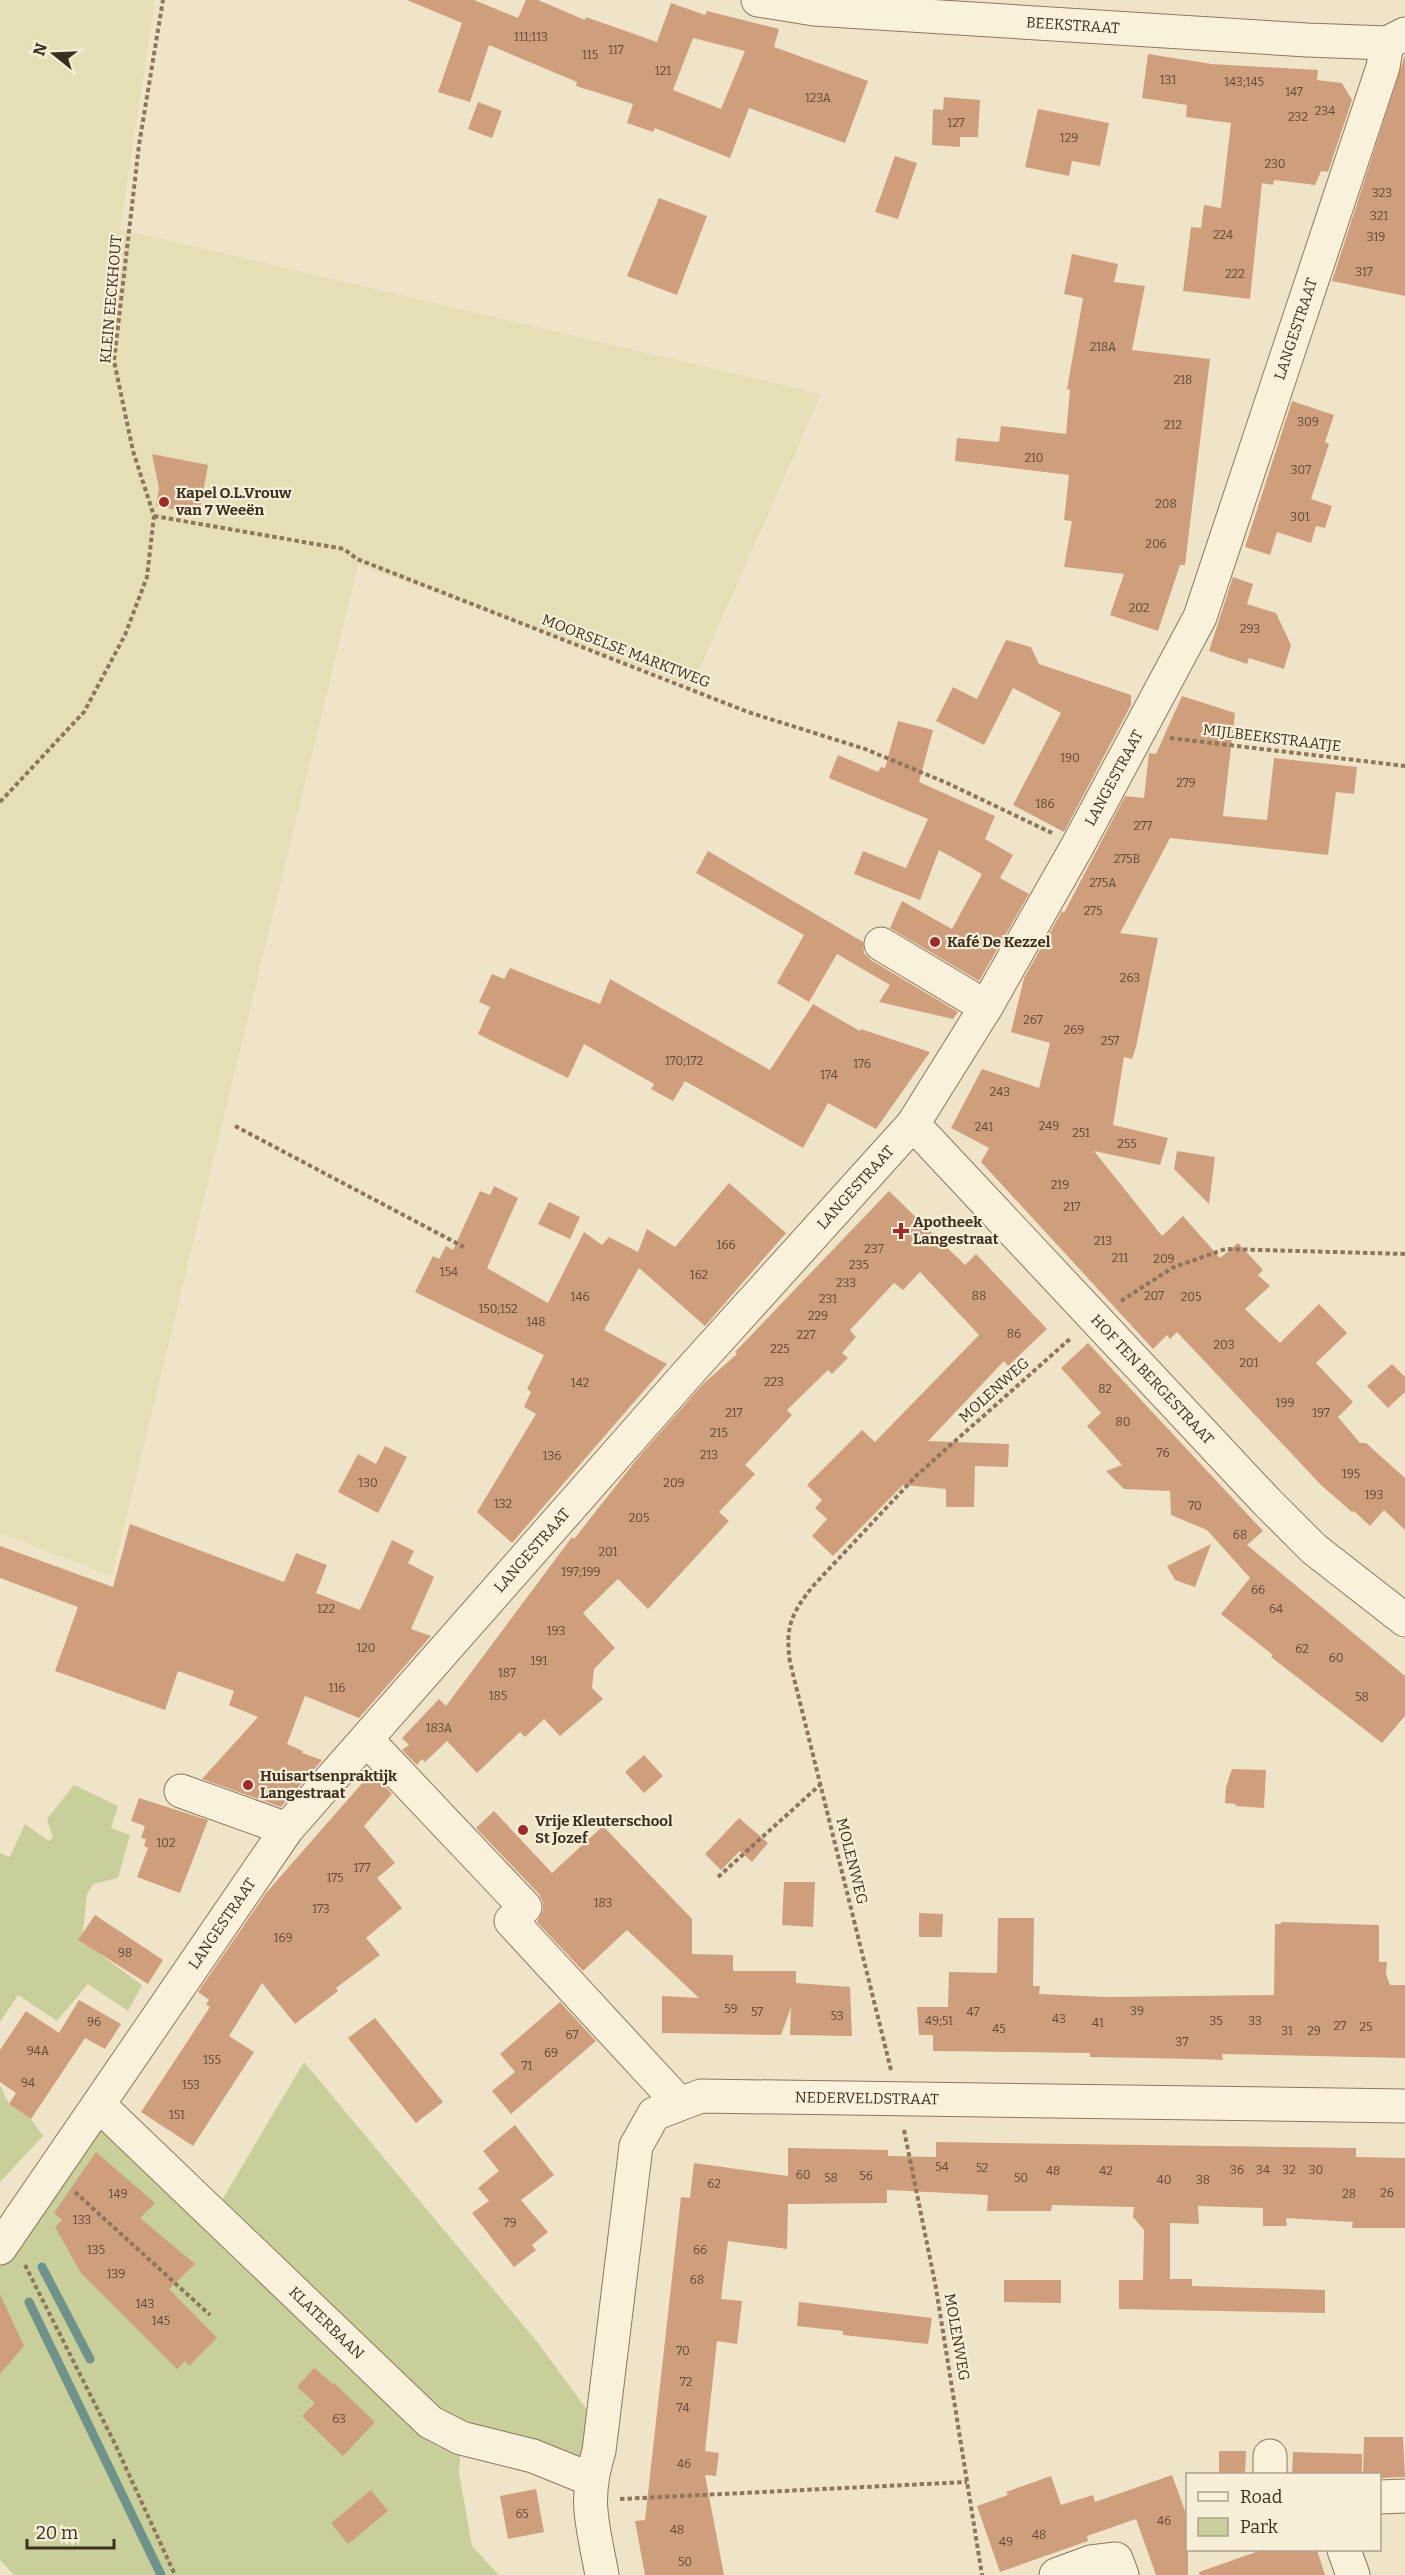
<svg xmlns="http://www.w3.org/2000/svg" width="1405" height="2575" viewBox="0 0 1405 2575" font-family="Bitter,serif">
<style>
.farmland{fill:#e6deb5}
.green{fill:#c9cf9b}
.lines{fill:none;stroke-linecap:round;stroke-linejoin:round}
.stream{stroke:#6f938a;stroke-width:9}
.building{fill:#cf9f7d;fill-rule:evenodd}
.minor-casing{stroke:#8d765c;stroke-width:35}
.path{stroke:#8d765c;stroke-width:4;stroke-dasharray:4.5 3;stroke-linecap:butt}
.minor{stroke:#faf1dc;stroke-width:33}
.poi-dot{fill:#9e2a2b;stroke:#f7eed8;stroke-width:2}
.labels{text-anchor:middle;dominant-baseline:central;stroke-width:4.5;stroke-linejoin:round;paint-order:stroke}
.number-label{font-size:12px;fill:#624a37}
.street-label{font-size:15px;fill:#3d2e20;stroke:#f7eed8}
.poi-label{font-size:15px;font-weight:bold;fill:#3d2e20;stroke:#f7eed8;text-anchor:start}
</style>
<rect width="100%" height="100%" fill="#f0e4c8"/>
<path class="farmland" d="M0,0H155L120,229L821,394L692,686L358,565L112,1576L0,1533Z"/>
<g class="green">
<path d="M74,1785L118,1806L111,1828L130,1835L118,1878L93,1884L87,1894L82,1941L142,1985L128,2011L88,1984L57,2021L18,1995L0,2022V1853L10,1857L25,1824L49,1841L53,1838L47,1819Z"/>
<path d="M304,2062L538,2343L601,2429L590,2479L461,2438L459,2473L472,2546L499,2575H14L0,2560V2249L99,2105L213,2215Z"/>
<path d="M0,2085L9,2104L31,2119L43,2136L0,2182Z"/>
</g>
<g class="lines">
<g class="stream">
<path d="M42,2267L90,2359"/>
<path d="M29,2302L161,2575"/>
</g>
</g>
<g class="building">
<path d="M407,0H474L518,18L526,0H538L585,20L586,17L657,42L671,3L705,15L707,11L779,29L774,47L868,81L845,143L749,108L730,158L655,128L653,132L627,123L633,104L576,86L577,82L489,45L470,102L438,92L462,23ZM693,38L745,51L721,109L673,90Z"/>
<path d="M1148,54L1212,64L1318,70L1317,80L1342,83L1352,100L1328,172L1321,171L1315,185L1274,180L1273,185L1262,183L1250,299L1183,291L1191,227L1201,228L1204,205L1221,208L1231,123L1186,117L1187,105L1142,98Z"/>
<path d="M1405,55V296L1332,281Z"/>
<path d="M944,97L980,100L978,137H960V147L932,145L933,109L943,110Z"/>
<path d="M478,102L502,111L492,138L468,129Z"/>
<path d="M1038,109L1109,123L1100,166L1072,161L1069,176L1025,167Z"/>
<path d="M895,156L917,163L898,219L875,212Z"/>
<path d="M659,198L707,216L677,295L627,276Z"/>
<path d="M1072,254L1118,264L1114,282L1145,286L1132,350L1210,359L1185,565H1180L1158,631L1110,615L1124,574L1064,567L1072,521L1064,520L1069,475L955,461L957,438L999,442L1001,426L1066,434L1070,390L1067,389L1083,298L1064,294Z"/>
<path d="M1292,401L1334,415L1325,442L1329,444L1311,499L1332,506L1325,528L1316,526L1311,543L1277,532L1270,555L1245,547Z"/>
<path d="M152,454L208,465L199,514L156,506L159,488Z"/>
<path d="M1233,577L1253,584L1247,604L1276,613L1291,645L1284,669L1249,658L1247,664L1209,651Z"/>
<path d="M1006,640L1031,647L1039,664L1131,695V705L1064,832L1013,805L1061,713L1013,688L984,745L936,721L953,687L977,699Z"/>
<path d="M1182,696L1235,713L1223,816L1267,820L1274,758L1357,767L1354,794L1336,792L1328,855L1170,838L1120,933L1158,938L1136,1047L1132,1059L1124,1057L1113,1125L1168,1138L1160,1165L1094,1151L1162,1236L1183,1216L1220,1258L1238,1243L1263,1270L1258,1275L1270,1286L1245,1309L1280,1343L1319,1304L1347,1333L1316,1363L1353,1402L1338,1417L1360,1443H1366L1405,1478V1530L1384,1510L1370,1526L1354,1511L1352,1512L1321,1485L1177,1332L1170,1339L1167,1335L1153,1349L981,1162L989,1148L951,1128L982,1069L1039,1088L1050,1043L1011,1032L1024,978L1062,911L1064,913L1125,796L1144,798L1149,753L1156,754Z"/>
<path d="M898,721L933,730L919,782L995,816L985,839L1013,855L1000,878L1029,894L979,981L890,928L902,901L952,929L982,874L939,850L920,900L854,874L863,851L906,868L928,819L829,778L838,755L878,772L881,767L885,768Z"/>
<path d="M708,851L863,942L864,953L871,960L958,1012L953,1019L879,1002L890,985L837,954L809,1002L777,983L804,935L696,873Z"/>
<path d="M510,968L600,1004L610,979L770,1070L813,1004L860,1031L861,1029L930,1052L876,1129L828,1103L803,1148L685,1081L673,1101L651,1089L654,1084L584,1044L568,1078L478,1034L490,1007L479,1002L492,974L504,979Z"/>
<path d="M1177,1151L1215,1157L1209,1204L1174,1169Z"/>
<path d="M729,1183L786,1233L705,1326L639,1268L604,1330L667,1364L512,1543L477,1512L536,1414L524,1407L531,1392L527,1389L544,1355L415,1292L433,1256L439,1259L446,1246L453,1250L480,1191L490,1195L494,1186L518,1198L487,1268L548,1303L584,1232L602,1245L609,1237L638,1252L647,1229L675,1247Z"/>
<path d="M889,1191L965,1265L976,1254L1047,1329L1008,1366L1004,1361L928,1441L1009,1444L1008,1467L975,1466L974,1507H946V1489L903,1485L833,1556L812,1536L827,1519L815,1508L822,1500L807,1485L862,1430L875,1442L979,1335L920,1272L903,1290L894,1283L850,1330L856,1337L842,1353L848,1358L832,1374L828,1370L787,1410L792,1415L745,1465L755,1474L719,1512L729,1521L648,1609L618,1579L583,1613L615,1648L594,1669L592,1688L603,1699L560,1736L544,1719L525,1737L520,1732L477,1773L447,1741L425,1762L422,1759L417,1765L402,1750L409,1745L402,1738L439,1699L446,1706L572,1537L574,1539L637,1459L703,1384L737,1354L735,1352Z"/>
<path d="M549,1202L580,1217L570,1239L538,1224Z"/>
<path d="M1088,1343L1263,1531L1247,1545L1405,1676V1716L1382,1743L1271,1657L1273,1655L1221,1614L1250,1578L1207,1530L1171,1515L1170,1491L1124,1489L1106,1471L1122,1465L1087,1426L1101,1413L1061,1368Z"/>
<path d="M1392,1364L1405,1377V1392L1388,1408L1367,1386Z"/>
<path d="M385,1446L407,1457L378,1513L338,1492L358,1454L376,1464Z"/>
<path d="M130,1524L284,1582L296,1553L327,1565L316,1593L360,1610L392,1540L414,1551L408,1563L434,1577L411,1629L431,1636L359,1718L305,1696L287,1744L303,1751L302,1753L322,1760L281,1807L202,1779L258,1717L229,1705L234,1691L178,1671L165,1710L55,1671L78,1607L0,1578V1546L113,1587Z"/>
<path d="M1211,1544L1195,1587L1175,1580L1167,1566Z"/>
<path d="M644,1755L663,1776L644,1793L625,1772Z"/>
<path d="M1232,1769L1266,1770L1264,1808L1235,1806L1236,1804L1225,1803L1226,1787Z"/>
<path d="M372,1772L392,1794L364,1826L395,1863L377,1878L402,1908L366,1938L380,1955L336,1988L338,1991L295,2024L262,1983L229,2036L254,2052L193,2146L141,2112L210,2007L206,2004L209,2000L198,1992L266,1893Z"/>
<path d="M139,1798L208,1820L180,1893L137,1877L148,1848L144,1846L146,1839L141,1838L145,1826L131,1821Z"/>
<path d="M494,1811L552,1873L603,1826L692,1919V1954L733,1955V1971H796V1983L850,1987L852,2036L790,2035L791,2007L781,2035L662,2033V1996L699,1998L627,1930L583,1971L537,1922L543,1911V1902L539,1894L476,1828Z"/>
<path d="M739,1818L768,1843L752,1862L740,1851L721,1870L705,1854Z"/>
<path d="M784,1882H815L813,1927L782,1925Z"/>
<path d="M919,1913L943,1914L942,1937H919Z"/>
<path d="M95,1915L163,1960L148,1984L78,1940Z"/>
<path d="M998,1918H1034L1033,1986H1040L1039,1994L1106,1997L1274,1995L1275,1924H1281V1922L1379,1925V1962H1387L1386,1974L1390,1985H1405V2058L1222,2054L1223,2060L1196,2059L1090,2057V2053L933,2051V2035H919L917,2007H948L949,1972L997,1973Z"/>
<path d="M79,2000L121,2024L105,2049L85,2038L31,2119L9,2104L16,2093L0,2082V2050L26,2011L59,2033Z"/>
<path d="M560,2002L596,2041L511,2114L492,2091L515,2072L500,2054Z"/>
<path d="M375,2018L443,2102L416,2123L348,2038Z"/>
<path d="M515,2125L554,2175L521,2200L548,2232L532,2245L536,2250L514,2267L472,2213L489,2201L478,2188L499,2171L483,2151Z"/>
<path d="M936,2142L1356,2148V2157L1405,2158V2228H1352L1353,2222L1286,2218L1287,2226H1263V2208L1198,2206L1199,2224L1170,2223V2279H1192V2286L1325,2290V2313L1119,2309V2280H1143L1144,2230L1133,2217L1134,2207L1052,2205L1051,2211H987L988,2195L887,2190V2203L788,2204L787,2249L728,2241L721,2299L742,2301L737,2344L717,2341L705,2451L719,2453L716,2476L705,2475L724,2575H645L635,2521L645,2520L681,2197L690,2198L694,2163L788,2176V2148L888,2150V2156L936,2157Z"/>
<path d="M96,2152L155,2203L140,2218L195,2264L169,2289L217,2338L189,2366L185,2361L177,2369L81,2273L55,2227L62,2220L54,2213Z"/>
<path d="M1004,2280H1061V2303L1004,2302Z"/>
<path d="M0,2294L24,2346L0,2374Z"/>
<path d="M799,2302L932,2318L928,2344L843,2335V2331L797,2326Z"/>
<path d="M314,2368L333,2384L334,2383L375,2422L343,2456L302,2416L315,2403L297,2387Z"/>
<path d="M1364,2437H1403L1405,2477L1380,2478V2475H1363Z"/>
<path d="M1219,2451H1246L1245,2475H1219Z"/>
<path d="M1293,2452L1362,2454V2475H1292Z"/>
<path d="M1172,2475L1188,2519V2575H1156L1136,2519L1087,2536L1088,2541L1000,2572L977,2506L1008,2495L1006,2492L1051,2476L1061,2505L1093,2495L1095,2502Z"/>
<path d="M536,2489L544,2532L508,2539L500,2496Z"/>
<path d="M371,2490L388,2511L348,2544L331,2523Z"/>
<path d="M1262,2550H1317L1325,2575H1200L1199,2572Z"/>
</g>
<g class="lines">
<g class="minor-casing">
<g id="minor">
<path id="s1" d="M758,0L814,9L1307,40L1387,43L1405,34"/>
<path d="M881,944L986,1007"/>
<path id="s2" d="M913,1124L1267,1502L1314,1549L1405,1620"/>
<path d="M367,1740L525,1907L511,1921L679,2103"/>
<path d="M181,1791L287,1829"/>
<path id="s3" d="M99,2105L430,2422L461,2438L533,2456L590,2479"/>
<path id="s4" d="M0,2248L287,1829L689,1372L913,1124L986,1007L1078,845L1200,617L1383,67L1387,43"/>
<path d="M1270,2474V2456"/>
<path d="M1380,2497L1405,2496"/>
<path d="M1344,2550L1353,2575"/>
<path id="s5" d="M602,2575C593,2525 583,2501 599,2451L636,2146L654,2114L701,2096L1405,2106"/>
<path d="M1056,2575L1091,2562L1116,2559L1122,2575"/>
</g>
</g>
<g class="path">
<path d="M154,516L344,549L357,559L748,712L865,749L947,783L1052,833"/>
<path d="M1170,738L1405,766"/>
<path d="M0,802L84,712L125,635L147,577L154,516L133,451L114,361L139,145L163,0"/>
<path d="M235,1126L464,1247"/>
<path d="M1121,1301L1172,1268L1225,1249L1405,1254"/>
<path d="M718,1877L821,1784"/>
<path d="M891,2070L790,1662C785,1627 791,1614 813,1586L917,1475L1071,1338"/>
<path d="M904,2130L936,2288L982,2575"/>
<path d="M75,2192L210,2315"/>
<path d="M25,2265L115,2444L175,2575"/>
<path d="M620,2499L967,2482"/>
</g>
<use href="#minor" class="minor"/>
</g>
<g class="poi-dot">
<circle cx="164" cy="502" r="6"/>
<circle cx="935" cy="942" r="6"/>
<path d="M898 1222h6v6h6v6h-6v6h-6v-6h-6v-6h6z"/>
<circle cx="248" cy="1785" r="6"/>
<circle cx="523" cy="1830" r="6"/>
</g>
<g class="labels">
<g class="number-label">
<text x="531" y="37">111;113</text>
<text x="616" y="50">117</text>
<text x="590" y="55">115</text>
<text x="663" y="71">121</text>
<text x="1168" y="80">131</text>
<text x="1244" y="82">143;145</text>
<text x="1294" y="92">147</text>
<text x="818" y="98">123A</text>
<text x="1325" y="111">234</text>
<text x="1298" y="117">232</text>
<text x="956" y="123">127</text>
<text x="1069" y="138">129</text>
<text x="1275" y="164">230</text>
<text x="1382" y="193">323</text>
<text x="1379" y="216">321</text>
<text x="1223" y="235">224</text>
<text x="1376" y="237">319</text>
<text x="1364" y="272">317</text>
<text x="1235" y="274">222</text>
<text x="1103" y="347">218A</text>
<text x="1183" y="380">218</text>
<text x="1308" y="422">309</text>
<text x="1173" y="425">212</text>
<text x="1034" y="458">210</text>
<text x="1301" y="470">307</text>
<text x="1166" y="504">208</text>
<text x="1300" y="517">301</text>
<text x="1156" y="544">206</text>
<text x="1139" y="608">202</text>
<text x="1250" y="629">293</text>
<text x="1070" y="758">190</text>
<text x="1186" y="783">279</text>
<text x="1045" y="804">186</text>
<text x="1143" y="826">277</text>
<text x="1127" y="859">275B</text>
<text x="1103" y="883">275A</text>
<text x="1093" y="911">275</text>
<text x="1130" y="978">263</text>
<text x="1033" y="1020">267</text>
<text x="1074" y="1030">269</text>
<text x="1110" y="1041">257</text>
<text x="684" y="1061">170;172</text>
<text x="862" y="1064">176</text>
<text x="829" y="1075">174</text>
<text x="1000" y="1092">243</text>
<text x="1049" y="1126">249</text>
<text x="984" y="1127">241</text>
<text x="1081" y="1133">251</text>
<text x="1127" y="1144">255</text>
<text x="1060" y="1185">219</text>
<text x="1072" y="1207">217</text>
<text x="1103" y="1241">213</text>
<text x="726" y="1245">166</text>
<text x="874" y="1249">237</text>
<text x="1120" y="1258">211</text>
<text x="1164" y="1259">209</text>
<text x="859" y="1265">235</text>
<text x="449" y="1272">154</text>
<text x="699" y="1275">162</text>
<text x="846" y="1283">233</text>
<text x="979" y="1296">88</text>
<text x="1154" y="1296">207</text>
<text x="580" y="1297">146</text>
<text x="1191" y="1297">205</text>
<text x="828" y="1299">231</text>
<text x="498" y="1309">150;152</text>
<text x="818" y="1316">229</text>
<text x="536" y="1322">148</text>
<text x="1014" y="1334">86</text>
<text x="806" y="1335">227</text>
<text x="1224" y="1345">203</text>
<text x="780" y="1349">225</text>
<text x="1249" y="1363">201</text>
<text x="774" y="1382">223</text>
<text x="580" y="1383">142</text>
<text x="1105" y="1389">82</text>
<text x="1285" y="1403">199</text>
<text x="734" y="1413">217</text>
<text x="1321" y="1413">197</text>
<text x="1123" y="1422">80</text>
<text x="719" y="1433">215</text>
<text x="1163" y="1453">76</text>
<text x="709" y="1455">213</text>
<text x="552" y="1456">136</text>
<text x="1351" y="1474">195</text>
<text x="368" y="1483">130</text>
<text x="674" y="1483">209</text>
<text x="1374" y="1495">193</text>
<text x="503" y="1504">132</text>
<text x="1195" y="1506">70</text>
<text x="639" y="1518">205</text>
<text x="1240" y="1535">68</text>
<text x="608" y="1552">201</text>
<text x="581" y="1572">197;199</text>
<text x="1258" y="1590">66</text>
<text x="326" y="1609">122</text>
<text x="1276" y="1609">64</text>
<text x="556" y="1631">193</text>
<text x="366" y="1648">120</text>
<text x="1302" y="1649">62</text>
<text x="1336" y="1658">60</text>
<text x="539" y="1661">191</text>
<text x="507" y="1673">187</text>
<text x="337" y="1688">116</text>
<text x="498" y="1696">185</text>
<text x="1362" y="1697">58</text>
<text x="439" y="1728">183A</text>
<text x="166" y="1843">102</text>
<text x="362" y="1868">177</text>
<text x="335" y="1878">175</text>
<text x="603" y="1903">183</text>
<text x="321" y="1909">173</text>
<text x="283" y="1938">169</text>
<text x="125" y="1953">98</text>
<text x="731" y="2009">59</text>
<text x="1137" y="2011">39</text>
<text x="757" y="2012">57</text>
<text x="973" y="2012">47</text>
<text x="837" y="2016">53</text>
<text x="1059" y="2019">43</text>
<text x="939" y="2021">49;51</text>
<text x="1216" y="2021">35</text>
<text x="1255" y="2021">33</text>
<text x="94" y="2022">96</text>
<text x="1098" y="2023">41</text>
<text x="1340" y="2026">27</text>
<text x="1366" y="2027">25</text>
<text x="999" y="2029">45</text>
<text x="1287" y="2031">31</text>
<text x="1314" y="2031">29</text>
<text x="572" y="2035">67</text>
<text x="1182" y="2042">37</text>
<text x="38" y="2051">94A</text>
<text x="551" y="2053">69</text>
<text x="212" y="2060">155</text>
<text x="527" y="2066">71</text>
<text x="28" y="2083">94</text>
<text x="191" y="2085">153</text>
<text x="177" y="2115">151</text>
<text x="942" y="2167">54</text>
<text x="982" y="2168">52</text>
<text x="1237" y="2170">36</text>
<text x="1263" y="2170">34</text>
<text x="1289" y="2170">32</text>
<text x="1316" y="2170">30</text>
<text x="1053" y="2171">48</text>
<text x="1106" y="2171">42</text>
<text x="803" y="2175">60</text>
<text x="866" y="2176">56</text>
<text x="831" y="2178">58</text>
<text x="1021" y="2178">50</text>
<text x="1164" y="2180">40</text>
<text x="1203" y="2180">38</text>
<text x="714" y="2184">62</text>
<text x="1387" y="2193">26</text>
<text x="118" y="2194">149</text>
<text x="1349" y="2194">28</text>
<text x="82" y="2220">133</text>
<text x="510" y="2223">79</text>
<text x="96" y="2250">135</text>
<text x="700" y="2250">66</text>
<text x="116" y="2274">139</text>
<text x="697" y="2280">68</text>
<text x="145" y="2304">143</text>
<text x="161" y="2321">145</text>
<text x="683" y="2351">70</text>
<text x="686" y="2382">72</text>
<text x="683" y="2408">74</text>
<text x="339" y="2419">63</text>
<text x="684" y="2464">46</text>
<text x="522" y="2514">65</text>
<text x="1164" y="2521">46</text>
<text x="677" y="2530">48</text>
<text x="1039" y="2535">48</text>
<text x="1006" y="2542">49</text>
<text x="685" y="2562">50</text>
</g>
<g class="street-label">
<text stroke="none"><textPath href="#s1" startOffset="316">BEEKSTRAAT</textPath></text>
<text transform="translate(111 299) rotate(-85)">KLEIN EECKHOUT</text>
<text stroke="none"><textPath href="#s4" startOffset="2337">LANGESTRAAT</textPath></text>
<text transform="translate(626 651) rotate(21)">MOORSELSE MARKTWEG</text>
<text transform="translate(1272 738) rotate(7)">MIJLBEEKSTRAATJE</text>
<text stroke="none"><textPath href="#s4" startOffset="1851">LANGESTRAAT</textPath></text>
<text stroke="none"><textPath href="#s4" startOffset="1365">LANGESTRAAT</textPath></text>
<text stroke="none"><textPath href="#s2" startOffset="350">HOF TEN BERGESTRAAT</textPath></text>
<text transform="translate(994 1390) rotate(-42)">MOLENWEG</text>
<text stroke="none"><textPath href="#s4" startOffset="879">LANGESTRAAT</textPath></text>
<text transform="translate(852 1861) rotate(76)">MOLENWEG</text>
<text stroke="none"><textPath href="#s4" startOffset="393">LANGESTRAAT</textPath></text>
<text stroke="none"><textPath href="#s5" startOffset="686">NEDERVELDSTRAAT</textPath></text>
<text stroke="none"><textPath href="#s3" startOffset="315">KLATERBAAN</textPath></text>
<text transform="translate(957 2337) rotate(80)">MOLENWEG</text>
</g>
<g class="poi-label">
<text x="176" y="493">Kapel O.L.Vrouw<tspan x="176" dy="17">van 7 Weeën</tspan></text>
<text x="947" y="942">Kafé De Kezzel</text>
<text x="913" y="1222">Apotheek<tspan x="913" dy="17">Langestraat</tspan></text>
<text x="260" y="1776">Huisartsenpraktijk<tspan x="260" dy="17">Langestraat</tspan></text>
<text x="535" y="1821">Vrije Kleuterschool<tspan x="535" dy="17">St Jozef</tspan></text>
</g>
</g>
<rect x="1186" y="2473" width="195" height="78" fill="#f7eed8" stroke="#ada18e" stroke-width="1.5"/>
<rect x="1198" y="2492" width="30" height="9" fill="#faf1dc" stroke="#ada18e" stroke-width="1.5"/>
<text x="1240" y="2503" font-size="18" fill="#3d2e20">Road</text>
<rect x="1198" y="2518" width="30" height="18" fill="#c9cf9b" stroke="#ada18e" stroke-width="1.5"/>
<text x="1240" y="2533" font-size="18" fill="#3d2e20">Park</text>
<g transform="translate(54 54) rotate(288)" stroke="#f7eed8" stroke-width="4.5" paint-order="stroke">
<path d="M0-4.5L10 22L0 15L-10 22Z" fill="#3d2e20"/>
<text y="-9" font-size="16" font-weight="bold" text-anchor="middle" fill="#3d2e20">N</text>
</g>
<path d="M27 2539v9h87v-9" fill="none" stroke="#3d2e20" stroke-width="3"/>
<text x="36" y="2539" font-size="18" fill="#3d2e20" stroke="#f7eed8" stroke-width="4.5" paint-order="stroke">20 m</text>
</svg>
